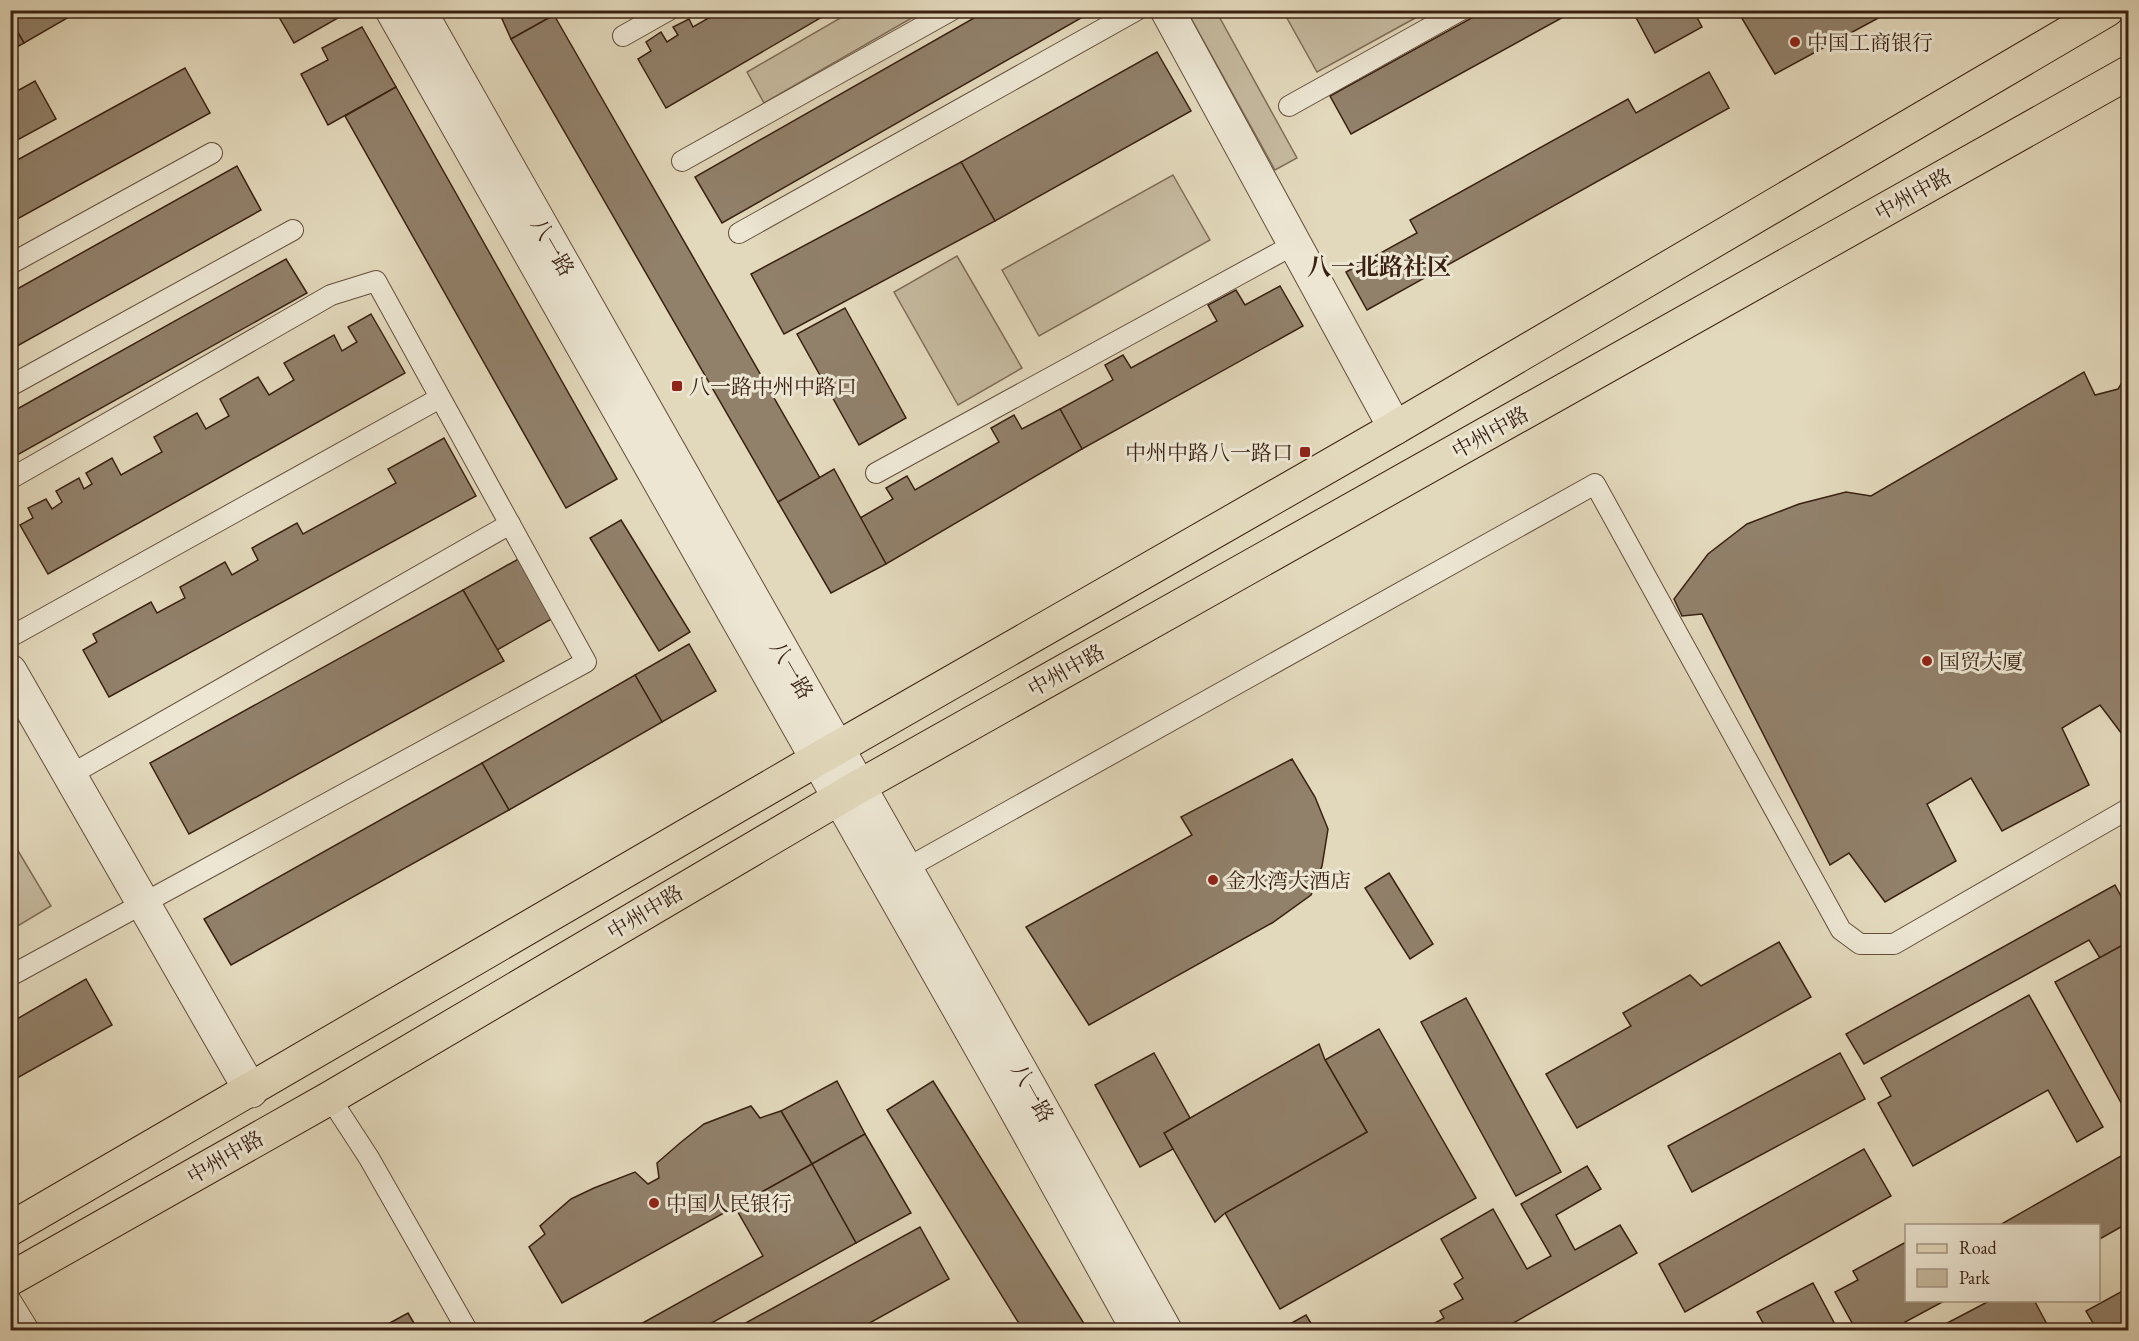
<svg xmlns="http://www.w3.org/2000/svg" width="2139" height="1341" viewBox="0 0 2139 1341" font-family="'EB Garamond','Noto Serif SC',serif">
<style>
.green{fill:#c5b99e;stroke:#806d58;stroke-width:1.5}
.building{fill:#91806a;stroke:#3a2112;stroke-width:1.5}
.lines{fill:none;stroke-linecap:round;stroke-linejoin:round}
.service-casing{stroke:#644f3c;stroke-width:22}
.minor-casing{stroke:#644f3c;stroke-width:35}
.tertiary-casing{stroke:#644f3c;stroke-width:35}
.primary-casing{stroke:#3a2112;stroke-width:35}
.service{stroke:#ece6d3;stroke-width:20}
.minor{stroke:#ece6d3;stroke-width:33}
.tertiary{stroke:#ece6d3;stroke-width:33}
.primary{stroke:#e2d8bb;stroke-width:33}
.poi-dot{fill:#8f2418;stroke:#ece6d3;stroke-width:2}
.labels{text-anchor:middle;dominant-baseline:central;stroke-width:6;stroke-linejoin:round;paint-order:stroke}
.poi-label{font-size:21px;fill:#3a2112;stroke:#ece6d3;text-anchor:start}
.street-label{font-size:21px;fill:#3a2112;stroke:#ece6d3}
.quarter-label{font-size:24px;font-weight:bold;fill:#3a2112;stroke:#ece6d3}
</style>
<rect width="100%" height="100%" fill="#e2d8bb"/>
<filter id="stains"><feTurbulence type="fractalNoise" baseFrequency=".00333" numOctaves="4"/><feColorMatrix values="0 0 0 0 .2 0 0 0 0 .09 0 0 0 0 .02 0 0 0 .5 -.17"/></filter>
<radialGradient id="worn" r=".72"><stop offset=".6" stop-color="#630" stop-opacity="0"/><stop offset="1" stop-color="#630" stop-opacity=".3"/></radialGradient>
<g class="green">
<path d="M854,10L924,11L764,103L747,72Z"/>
<path d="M1187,11H1216L1297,158L1275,170Z"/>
<path d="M1283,11H1428L1317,72Z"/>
<path d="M1173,175L1210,240L1039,336L1002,270Z"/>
<path d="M957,256L1022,368L958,405L894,292Z"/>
<path d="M11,839L51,906L11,930H10Z"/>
</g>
<g class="building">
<path d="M10,10H81L24,43L10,19Z"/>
<path d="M275,10H343L345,14L294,43Z"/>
<path d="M498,10H567V12L554,15L511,39Z"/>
<path d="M711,10H834L666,108L638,59L651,51L646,42L661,32L667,42L678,35L673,27L689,19L693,27L714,15Z"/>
<path d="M988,10H1095L722,223L695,177Z"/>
<path d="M1486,10H1576L1351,134L1330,96Z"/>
<path d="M1632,10H1693L1702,27L1655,53Z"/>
<path d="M1737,10H1893L1775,74Z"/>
<path d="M554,15L820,478L778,502L511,39Z"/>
<path d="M10,19L24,43L10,51Z"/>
<path d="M362,27L396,87L328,125L301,74L328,60L322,48Z"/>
<path d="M1157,52L1191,111L995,221L961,162Z"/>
<path d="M185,68L210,113L10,223V164Z"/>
<path d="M1709,72L1729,108L1367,310L1346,272L1417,233L1410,220L1628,99L1636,113Z"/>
<path d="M35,81L56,119L10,144V95Z"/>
<path d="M396,87L617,479L566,508L345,116Z"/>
<path d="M961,162L995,221L784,334L751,274Z"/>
<path d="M237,166L261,210L10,350V293Z"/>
<path d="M286,259L307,293L10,459V413Z"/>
<path d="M1280,286L1303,326L1082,449L1060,409L1113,380L1105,365L1123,355L1131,368L1217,321L1208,305L1236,290L1245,305Z"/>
<path d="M845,308L906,418L859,445L797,334Z"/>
<path d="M371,314L405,373L48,574L20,525L33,518L28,508L46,499L52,509L62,502L56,491L79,478L84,489L92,484L86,473L112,458L121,475L162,452L154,437L197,413L206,429L229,416L220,399L258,377L269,395L294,380L284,363L334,335L342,351L357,342L348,327Z"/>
<path d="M2084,372L2095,395L2118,389L2128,373V742L2100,705L2062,728L2089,785L2002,831L1971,778L1927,804L1956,861L1885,902L1849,853L1830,865L1702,614L1682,616L1674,599L1708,554L1747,524L1799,504L1846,492L1871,496Z"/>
<path d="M1060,409L1082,449L886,564L860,518L893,499L886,488L907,476L915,490L999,442L991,428L1014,415L1022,429Z"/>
<path d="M444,438L476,496L109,697L83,650L97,642L93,634L151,602L157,613L185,598L180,587L225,562L232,575L258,560L252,548L297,523L303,534L396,483L388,469Z"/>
<path d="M834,469L886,564L831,593L778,502Z"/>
<path d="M621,520L690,632L659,651L590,538Z"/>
<path d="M522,557L555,617L497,650L463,590Z"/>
<path d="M463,590L504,661L189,834L150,763Z"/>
<path d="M689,644L716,691L662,722L635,675Z"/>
<path d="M635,675L662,722L509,810L482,763Z"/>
<path d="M1292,759L1315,797L1328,829L1322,866L1311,895L1272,923L1089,1025L1026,927L1192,835L1181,817Z"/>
<path d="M482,763L509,810L231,965L204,919Z"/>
<path d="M1389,873L1433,944L1410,959L1365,888Z"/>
<path d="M2115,885L2128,909V960L2121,946L2100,958L2089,940L1864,1064L1846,1034Z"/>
<path d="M1779,942L1811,997L1577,1128L1546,1074L1631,1026L1623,1013L1690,975L1701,986Z"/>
<path d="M2121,946L2128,960V1108L2125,1110L2055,982Z"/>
<path d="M86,979L112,1025L10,1082V1023Z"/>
<path d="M2029,995L2103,1127L2077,1142L2048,1090L1913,1166L1878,1103L1891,1096L1881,1078Z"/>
<path d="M1466,998L1561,1172L1516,1196L1421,1022Z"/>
<path d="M1379,1029L1476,1198L1280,1309L1225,1213L1367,1132L1325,1060Z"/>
<path d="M1319,1044L1325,1060L1367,1132L1225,1213L1215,1222L1164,1133Z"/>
<path d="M1154,1053L1190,1118L1164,1133L1173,1149L1140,1167L1095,1085Z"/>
<path d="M1840,1053L1865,1099L1692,1192L1668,1146Z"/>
<path d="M837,1081L865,1134L812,1164L781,1111Z"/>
<path d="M933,1081L1088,1330H1023L887,1110Z"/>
<path d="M751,1106L760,1118L781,1111L812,1164L562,1303L529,1247L545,1234L540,1226L571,1199L594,1188L635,1172L648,1184L659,1178L657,1163L680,1143L704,1124Z"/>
<path d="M865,1134L911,1213L856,1243L812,1164Z"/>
<path d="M1864,1149L1891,1196L1685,1312L1659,1264Z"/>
<path d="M2128,1152V1223L2098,1240V1226H1998Z"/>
<path d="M812,1164L856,1243L699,1330H630L763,1256L735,1207Z"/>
<path d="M1587,1166L1601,1189L1556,1215L1575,1250L1620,1225L1637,1253L1501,1330H1422L1444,1318L1440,1311L1463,1299L1454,1284L1463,1278L1441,1239L1493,1209L1527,1269L1551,1256L1521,1204Z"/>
<path d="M920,1227L949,1279L857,1330H733Z"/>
<path d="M1906,1242V1300H1946L1905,1322L1909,1330H1856L1835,1292L1858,1280L1853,1271Z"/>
<path d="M1813,1283L1838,1330H1767L1757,1312Z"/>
<path d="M2128,1288V1330H2097L2086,1311Z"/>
<path d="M1991,1300H2034L2050,1330H1934Z"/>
<path d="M408,1313L418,1330H377Z"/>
<path d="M1306,1315L1315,1330H1279Z"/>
</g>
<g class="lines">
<g class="service-casing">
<g id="service">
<path d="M623,36L669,10"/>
<path d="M1289,106L1461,10"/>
<path d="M682,161L952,10"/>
<path d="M739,233L1137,10"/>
<path d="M10,264L212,153"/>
<path d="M10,386L293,230"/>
<path d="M876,473L1295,244"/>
<path d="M10,479L331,295L376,281L586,662L10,976"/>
<path d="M10,637L440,398"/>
<path d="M70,775L510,524"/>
<path d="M898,873L1595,484L1841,930L1860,944H1894L2128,809"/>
<path d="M330,1098L369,1158L467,1330"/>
<path d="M10,1299L29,1330"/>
</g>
</g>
<g class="minor-casing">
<g id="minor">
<path d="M1167,10L1395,428"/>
<path d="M10,671L251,1091"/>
</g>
</g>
<g class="tertiary-casing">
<g id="tertiary">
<path d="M392,10L1009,1097L1138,1330"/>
<path d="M419,10L1029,1086L1165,1330"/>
</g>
</g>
<g class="primary-casing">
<g id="primary">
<path d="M10,1229L816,760L1395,428L2107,10"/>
<path d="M10,1279L330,1098L858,787L2128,73"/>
</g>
</g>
<use href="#service" class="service"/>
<use href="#minor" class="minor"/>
<use href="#tertiary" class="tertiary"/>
<use href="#primary" class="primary"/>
</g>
<g class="poi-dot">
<circle cx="1795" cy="42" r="6"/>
<rect x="671" y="380" width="12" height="12" rx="3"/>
<rect x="1299" y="446" width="12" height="12" rx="3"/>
<circle cx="1927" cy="661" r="6"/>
<circle cx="1213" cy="880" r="6"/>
<circle cx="654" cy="1203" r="6"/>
</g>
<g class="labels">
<g class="poi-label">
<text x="1807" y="42">中国工商银行</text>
<text x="689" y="386">八一路中州中路口</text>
<text x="1293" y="452" text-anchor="end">中州中路八一路口</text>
<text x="1939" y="661">国贸大厦</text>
<text x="1225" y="880">金水湾大酒店</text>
<text x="666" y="1203">中国人民银行</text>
</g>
<g class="street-label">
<text transform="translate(1913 194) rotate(-29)">中州中路</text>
<text transform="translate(553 247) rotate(60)">八一路</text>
<text transform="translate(1490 432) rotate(-29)">中州中路</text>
<text transform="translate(792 670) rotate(60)">八一路</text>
<text transform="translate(1066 670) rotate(-29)">中州中路</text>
<text transform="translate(645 912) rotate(-31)">中州中路</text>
<text transform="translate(1033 1093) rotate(61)">八一路</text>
<text transform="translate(225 1157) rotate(-30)">中州中路</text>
</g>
<g class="quarter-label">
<text x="1379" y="266">八一北路社区</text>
</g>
</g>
<rect width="2139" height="1341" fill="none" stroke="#e2d8bb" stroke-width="36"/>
<rect x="12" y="12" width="2115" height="1317" fill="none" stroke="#3a2112" stroke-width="3"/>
<rect x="18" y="18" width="2103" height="1305" fill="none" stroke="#3a2112" stroke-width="1.5"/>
<rect x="1905" y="1224" width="195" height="78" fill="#ece6d3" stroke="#a59786" stroke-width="1.5"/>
<rect x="1917" y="1244" width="30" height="9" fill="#e2d8bb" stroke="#a59786" stroke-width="1.5"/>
<text x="1959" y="1254" font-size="18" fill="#3a2112">Road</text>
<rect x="1917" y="1269" width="30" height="18" fill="#c5b99e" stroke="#a59786" stroke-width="1.5"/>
<text x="1959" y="1284" font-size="18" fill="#3a2112">Park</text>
<rect width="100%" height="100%" filter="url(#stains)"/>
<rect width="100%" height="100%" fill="url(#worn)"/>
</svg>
